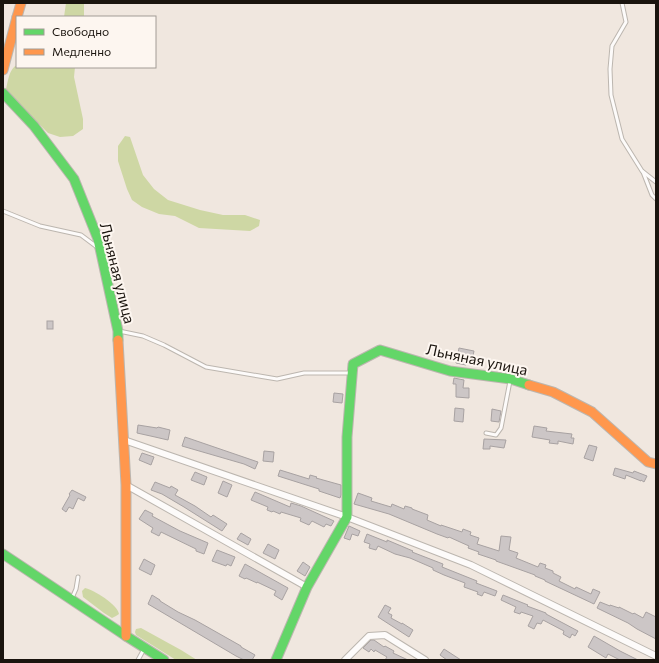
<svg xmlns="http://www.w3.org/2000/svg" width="659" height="663" viewBox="0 0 659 663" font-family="Commissioner,sans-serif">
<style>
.green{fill:#ced7a4}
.building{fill:#ccc6c6;stroke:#a8a2a2}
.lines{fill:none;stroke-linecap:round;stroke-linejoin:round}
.lane-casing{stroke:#bcb6af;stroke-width:5}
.street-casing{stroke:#bcb6af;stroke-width:8}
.fast-casing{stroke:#bcb6af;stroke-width:11}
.slow-casing{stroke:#bcb6af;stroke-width:11}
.lane{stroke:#fdfbfa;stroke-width:3}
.street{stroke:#fdfbfa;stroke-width:6}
.fast{stroke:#63d668;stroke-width:9}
.slow{stroke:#ff974d;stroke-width:9}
.labels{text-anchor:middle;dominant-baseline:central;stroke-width:4;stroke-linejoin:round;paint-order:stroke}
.street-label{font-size:15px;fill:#1a140e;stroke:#fdf6f0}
</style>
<rect width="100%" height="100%" fill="#f0e7df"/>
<g class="green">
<path d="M66,3H84V17H64Z"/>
<path d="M17,65V67H75L74,77L83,119V129L73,136L60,137L48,133L10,95L6,89C8,81 9,69 17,65Z"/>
<path d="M125,136L130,137L143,175L154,189L168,200L200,210L223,215H245L260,220L259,226L250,231L199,228L175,216L159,214L142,207L132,200L127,189L118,161V146Z"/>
<path d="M85,588C94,590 117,604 119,614L116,616L112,618L104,613L83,597L82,591Z"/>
<path d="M141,628L181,650L197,660H176L136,635L135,632L136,629Z"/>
</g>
<g class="building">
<rect x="47" y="321" width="6" height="8"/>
<path d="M459,348L474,351L472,360L467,359L466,365L456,363Z"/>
<path d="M454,378L464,380L463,388H469V398L456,397V384H453Z"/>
<path d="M334,393L343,394L342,403L333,402Z"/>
<path d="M455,408L464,409L463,422L454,421Z"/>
<path d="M492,409L501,411L499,422L491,421Z"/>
<path d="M138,425L157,428L158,427L170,430L168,440L155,437L137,433Z"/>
<path d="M534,426L547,428L546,431L572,434L571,438H574L573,444L558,441V444L549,443L550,440L532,437Z"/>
<path d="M185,437L258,462L255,469L244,464L182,446Z"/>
<path d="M484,439L506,440L504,448L490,446V449H483Z"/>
<path d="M589,445L597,447L593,461L584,458Z"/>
<path d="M264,451L274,452L273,462L263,461Z"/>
<path d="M142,453L154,457L151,465L139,460Z"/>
<path d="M615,468L633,473L634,471L647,476L644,482L641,480V481L626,475L625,479L613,475Z"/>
<path d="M280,470L309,479L310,475L317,477L316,478L341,485V495L340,498L319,491V489L278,476Z"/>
<path d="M195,472L207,477L204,485L191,480Z"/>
<path d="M223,481L232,485L227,497L218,493Z"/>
<path d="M155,482L170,488L171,486L178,490L175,495L195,506L211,517L213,515L227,524L222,531L184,507L162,494L151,490Z"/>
<path d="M72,490L86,497L84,501L78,498L73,509L69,507L66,512L62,509L70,495L69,494Z"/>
<path d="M255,492L290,507L291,503L301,506L334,521L331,526L326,524L324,527L312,521L309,525L300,521L301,518L281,512L280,514L273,511L272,512L267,510L268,507L251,500Z"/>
<path d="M358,493L372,498L371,501L391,507L392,504L404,509L405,506L412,508V509L428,515L427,520L441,526V525L462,532L463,529L471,532L470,535L479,538L477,544L499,551L501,536L511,537L509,550L518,553L516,558L538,567L540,563L546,565L545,568L553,571V573L561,577L559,581L575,589L576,587L591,594L593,589L600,592L594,604L545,581V580L535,576V575L496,561V560L478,554L479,552L468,548L469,546L449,537L448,538L437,534L389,514L354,504Z"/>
<path d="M145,510L153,514L152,516L180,531L208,543L204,554L196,551V549L161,532L159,536L151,532L153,528L139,519Z"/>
<path d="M349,526L360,531L358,536L352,534L350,540L344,538Z"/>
<path d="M241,533L251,539L248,545L237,539Z"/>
<path d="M367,534L387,542V540L413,551L412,552L443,564L442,567L477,581L476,583L497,591L495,596L484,592L482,596L477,594L478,592L464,587L465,583L444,575L433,570V568L410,558L395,554L378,546L376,550L369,548L370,544L364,542Z"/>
<path d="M268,544L279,550L275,559L263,553Z"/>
<path d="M217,550L235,557L231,566L227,564L226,566L212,561Z"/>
<path d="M144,559L155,565L151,575L139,569Z"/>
<path d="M303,562L310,567L305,576L297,571Z"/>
<path d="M245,564L288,588L282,600L274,595L276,591L257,582V583L246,578L245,579L239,576Z"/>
<path d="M152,595L160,600V601L178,612L195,620L241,646V647L255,655L252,660H244L236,656L148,604Z"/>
<path d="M503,595L528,605L527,606L546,613V614L578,631L575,636L572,634L570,638L563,634L564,631L543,620L541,624L537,623L534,629L528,626L533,616L521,612L520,614L514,612L516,607L501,600Z"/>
<path d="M600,602L610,606V605L619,608V607L633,614L634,613L643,618L646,612L656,617V639L637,629L628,623L597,608Z"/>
<path d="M385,605L391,608L388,613L392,615L391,618L402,624V623L413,630L409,637L378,617Z"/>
<path d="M594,636L620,651L638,660H620L608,654L606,658L588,647Z"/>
<path d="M371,640H374L384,647L385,646L394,651L393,653L408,660H385L387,657L375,650L374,652L371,649L369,652L363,648Z"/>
<path d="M444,649L461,660H447L440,655Z"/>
</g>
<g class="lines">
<g class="lane-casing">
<g id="lane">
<path d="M622,3L626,22L612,46L610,69L611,95L622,139L642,171L656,182"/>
<path d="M643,172L652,195L656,199"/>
<path d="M3,211L40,226L81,235L97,247"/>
<path d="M119,331L143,336L164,345L206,367L277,379L304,373H351"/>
<path d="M486,433L496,435L501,428L510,381"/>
<path d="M72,598L76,589L78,577"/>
<path d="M138,660L144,649"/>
</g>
</g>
<g class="street-casing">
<g id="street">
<path d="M124,440L347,517L471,565L656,656"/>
<path d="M126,485L307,587"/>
<path d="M345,660L369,636L385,635L425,660"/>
</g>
</g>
<g class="fast-casing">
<g id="fast">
<path d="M3,93L34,126L74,179L98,239L118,331V340"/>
<path d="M3,554L126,636L164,660"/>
<path d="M276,660L307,587L347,517V437L353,364L380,350L450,371L511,379L529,385"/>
</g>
</g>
<g class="slow-casing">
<g id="slow">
<path d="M17,17L21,3"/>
<path d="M3,70L17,17"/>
<path d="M118,340L126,485V636"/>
<path d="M529,385L553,392L592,412L648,462L656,464"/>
</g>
</g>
<use href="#lane" class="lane"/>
<use href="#street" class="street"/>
<use href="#fast" class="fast"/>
<use href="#slow" class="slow"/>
</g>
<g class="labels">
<g class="street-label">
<text transform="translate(118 273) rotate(76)">Льняная улица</text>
<text transform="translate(477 359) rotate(12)">Льняная улица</text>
</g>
</g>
<rect width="659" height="663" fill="none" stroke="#1a140e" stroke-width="8"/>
<rect x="16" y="16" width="140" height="52" fill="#fdf6f0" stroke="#a29c96"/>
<rect x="24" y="29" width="20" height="6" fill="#63d668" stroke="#a29c96"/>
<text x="52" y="36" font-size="12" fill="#1a140e">Свободно</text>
<rect x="24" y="49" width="20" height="6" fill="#ff974d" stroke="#a29c96"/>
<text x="52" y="56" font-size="12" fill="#1a140e">Медленно</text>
</svg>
